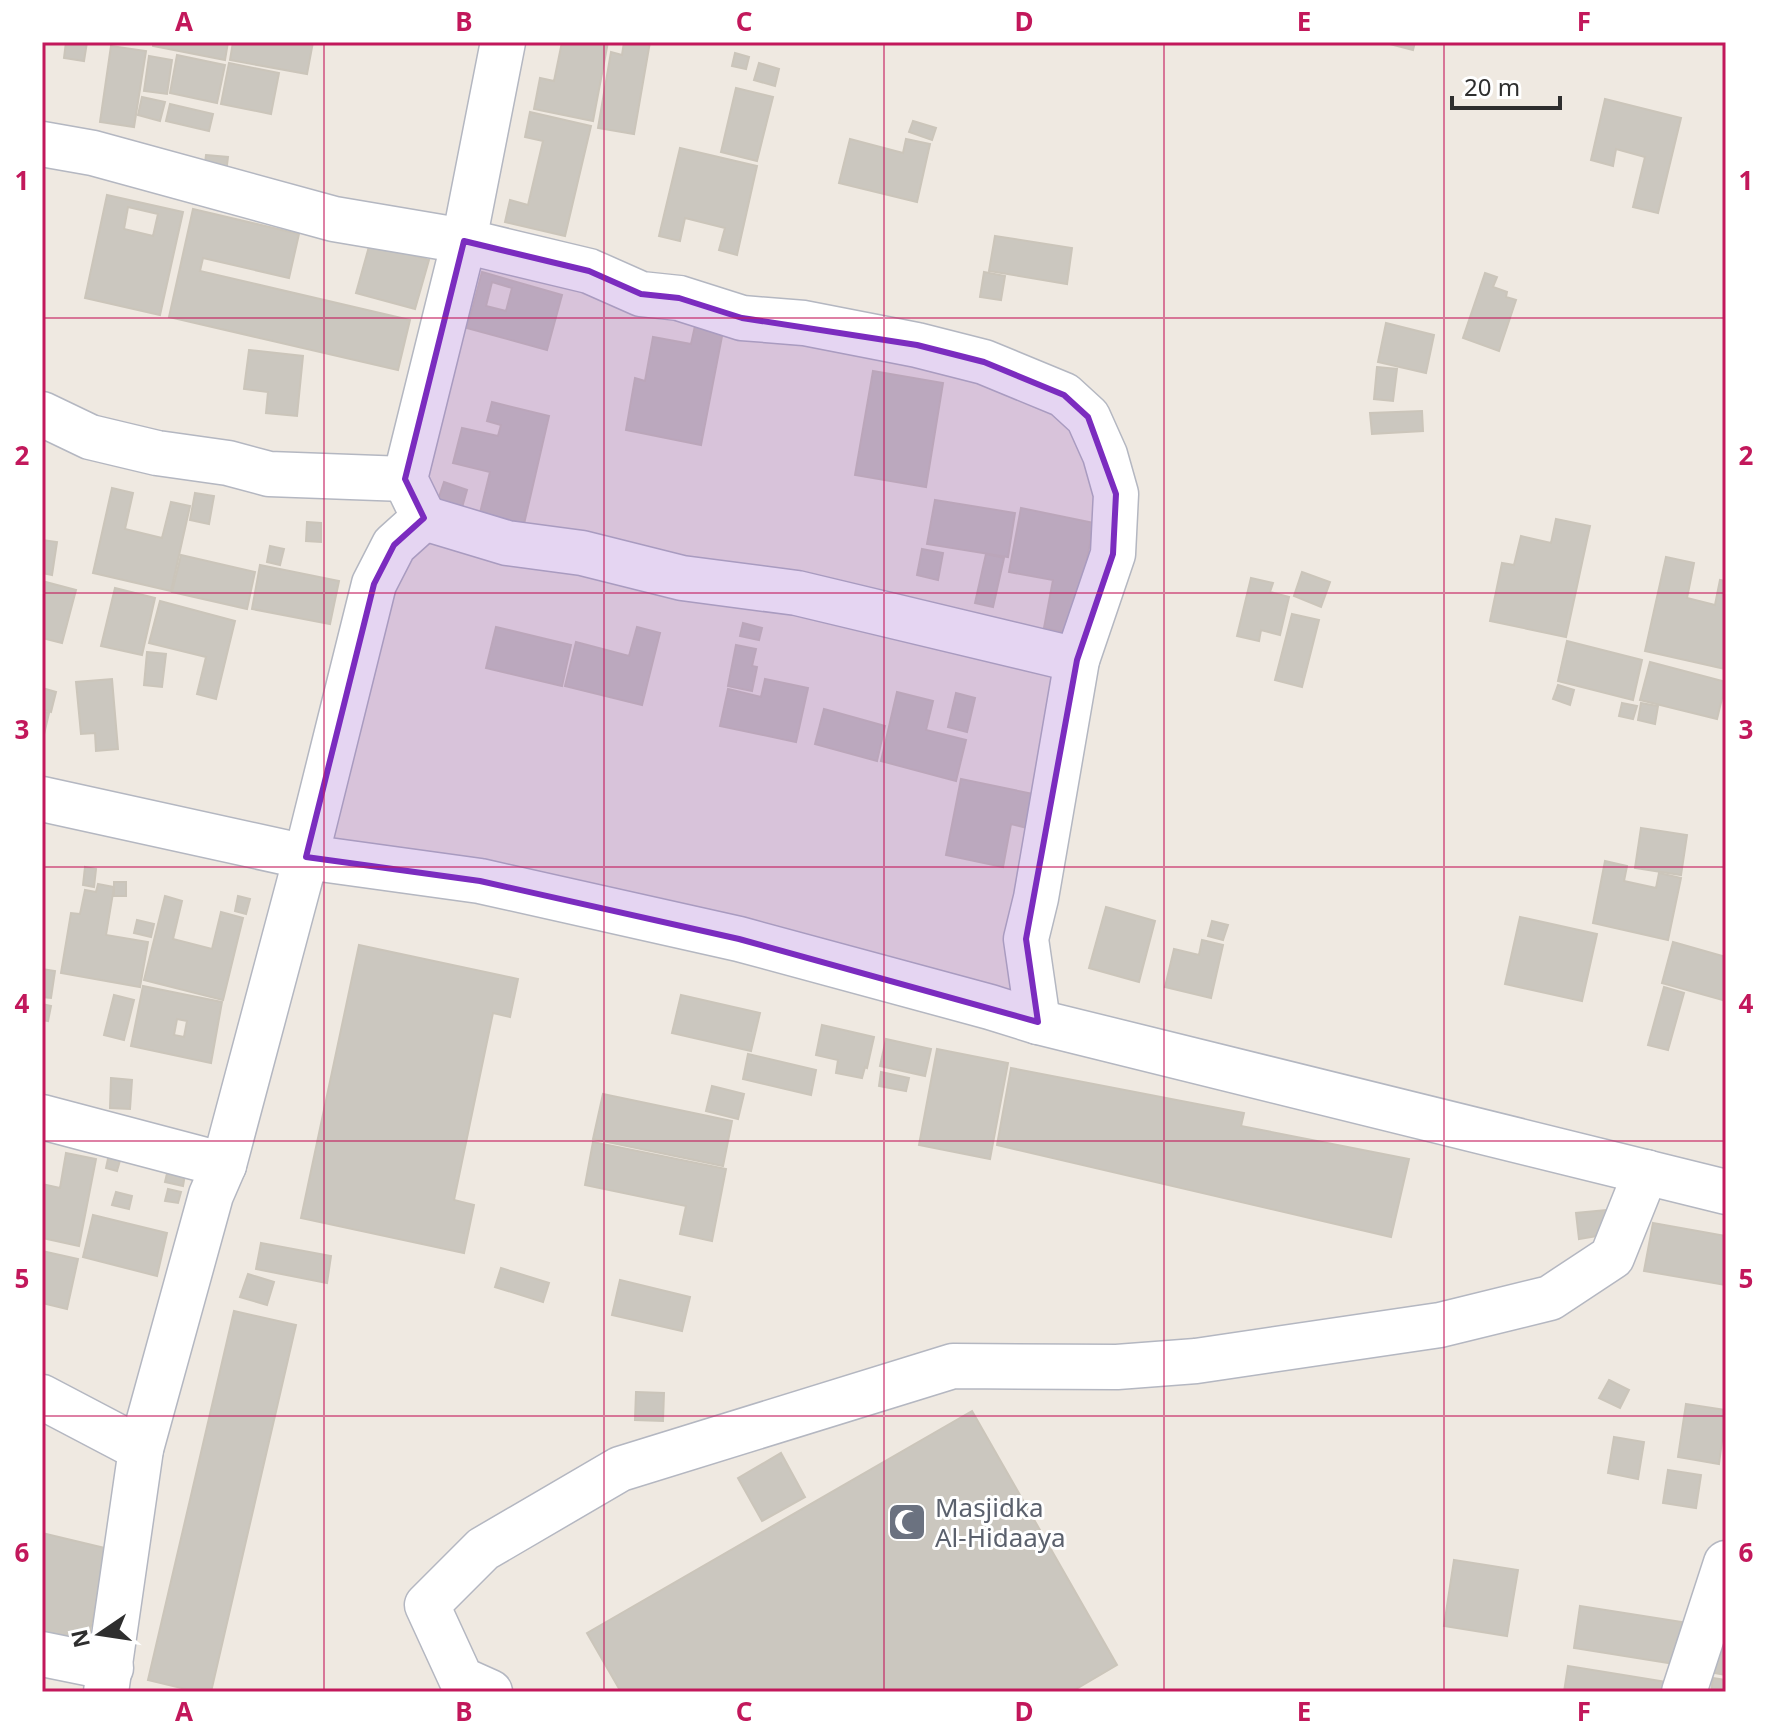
<svg xmlns="http://www.w3.org/2000/svg" width="1768" height="1734" viewBox="0 0 1768 1734" font-family="'Noto Sans',sans-serif">
<style>
.building{fill:#cbc7bf;stroke:#cbc5ba;stroke-width:2;fill-rule:evenodd}
.lines{fill:none;stroke-linecap:round;stroke-linejoin:round}
.minor-casing{stroke:#b4b7c1;stroke-width:47}
.minor{stroke:#fff;stroke-width:44}
.marked{fill:#7b2cbf;fill-opacity:0.2;stroke:#7b2cbf;stroke-width:6;stroke-linejoin:round}
.grid{fill:none;stroke:#c2185b;stroke-width:2;stroke-opacity:0.55}
.labels{text-anchor:middle;dominant-baseline:central;stroke-width:6;stroke-linejoin:round;paint-order:stroke}
.worship-label{font-size:26px;fill:#5b616d;stroke:#fff;text-anchor:start}
.neatline{fill:none;stroke:#c2185b;stroke-width:3}
.grid-label{font-size:26px;text-anchor:middle;font-weight:bold;fill:#c2185b}
</style>
<rect width="100%" height="100%" fill="#efe9e1"/>
<g class="building">
<path d="M66,42H87L84,61L64,58Z"/>
<path d="M153,42H228L225,60L153,46Z"/>
<path d="M233,42H313L307,74L230,60Z"/>
<path d="M562,42H608L593,121L534,109L540,78L554,81Z"/>
<path d="M624,42H650L634,134L598,128L611,52L622,55Z"/>
<path d="M1382,42H1415L1413,50Z"/>
<path d="M111,46L146,51L134,127L100,122Z"/>
<path d="M735,53L749,57L746,69L732,66Z"/>
<path d="M177,55L225,65L217,103L170,93Z"/>
<path d="M149,56L172,60L167,94L144,91Z"/>
<path d="M229,63L279,73L271,114L221,104Z"/>
<path d="M759,63L779,69L775,86L754,80Z"/>
<path d="M736,88L773,97L757,161L721,152Z"/>
<path d="M142,97L165,102L160,121L138,115Z"/>
<path d="M1605,99L1681,118L1658,213L1633,207L1645,157L1616,149L1613,166L1591,160Z"/>
<path d="M170,104L213,114L209,131L166,121Z"/>
<path d="M530,112L591,126L565,236L505,222L510,200L528,205L543,141L525,137Z"/>
<path d="M913,121L936,128L932,140L909,132Z"/>
<path d="M850,139L903,153L906,139L930,144L917,202L839,183Z"/>
<path d="M680,148L757,166L737,255L719,250L725,228L685,218L680,241L659,236Z"/>
<path d="M206,155L228,157L225,181L203,179Z"/>
<path d="M107,195L183,212L160,315L85,298ZM128,207L158,214L153,236L124,229Z"/>
<path d="M193,209L299,234L289,278L203,258L200,271L410,320L398,370L169,317Z"/>
<path d="M995,236L1072,248L1067,284L989,271Z"/>
<path d="M370,243L429,260L415,309L356,293Z"/>
<path d="M482,272L562,295L547,350L467,328ZM492,282L512,288L506,311L486,306Z"/>
<path d="M984,272L1005,276L1001,300L980,297Z"/>
<path d="M1485,273L1497,277L1493,287L1507,292L1506,297L1516,300L1499,351L1463,338Z"/>
<path d="M1386,323L1434,335L1426,373L1378,362Z"/>
<path d="M695,326L723,331L701,445L626,430L635,378L645,381L653,337L691,344Z"/>
<path d="M249,350L303,356L297,416L266,413L268,392L244,389Z"/>
<path d="M1377,367L1397,369L1393,401L1374,399Z"/>
<path d="M873,371L943,383L926,487L855,475Z"/>
<path d="M492,402L549,416L524,524L480,513L490,472L453,463L462,428L498,436L501,425L487,421Z"/>
<path d="M1422,411L1423,431L1372,434L1370,413Z"/>
<path d="M444,482L467,490L461,511L437,503Z"/>
<path d="M112,488L133,493L125,529L162,538L171,502L190,506L171,591L93,573Z"/>
<path d="M195,493L214,496L209,524L190,520Z"/>
<path d="M935,500L1015,513L1008,557L927,544Z"/>
<path d="M1021,508L1094,523L1072,634L1044,628L1053,580L1009,572Z"/>
<path d="M1556,519L1590,526L1566,637L1490,621L1502,563L1514,565L1521,536L1551,543Z"/>
<path d="M307,522L321,523V542L306,541Z"/>
<path d="M42,540L57,542L52,575L42,573Z"/>
<path d="M270,546L284,549L280,565L267,562Z"/>
<path d="M922,549L943,553L938,580L917,575Z"/>
<path d="M986,554L1004,558L993,607L975,603Z"/>
<path d="M181,555L255,572L247,609L172,592Z"/>
<path d="M1666,557L1694,563L1687,598L1715,605L1720,580L1726,581L1725,669L1645,651Z"/>
<path d="M260,565L339,581L330,624L252,609Z"/>
<path d="M1302,572L1330,582L1321,607L1294,596Z"/>
<path d="M1251,578L1273,583L1270,592L1289,597L1280,635L1261,630L1259,641L1237,636Z"/>
<path d="M42,581L76,590L62,643L42,638Z"/>
<path d="M115,588L155,598L142,655L101,646Z"/>
<path d="M160,601L235,621L216,699L197,694L206,657L149,643Z"/>
<path d="M1292,614L1319,620L1302,687L1275,680Z"/>
<path d="M743,623L762,628L759,640L740,636Z"/>
<path d="M496,627L571,645L562,686L486,668Z"/>
<path d="M637,627L660,633L642,705L565,686L576,642L629,656Z"/>
<path d="M1567,641L1642,660L1633,700L1558,681Z"/>
<path d="M736,645L756,649L752,666L757,667L752,691L728,686Z"/>
<path d="M147,652L166,654L162,687L144,685Z"/>
<path d="M1650,662L1726,682L1717,719L1640,700Z"/>
<path d="M112,679L118,749L96,751L95,733L81,734L76,682Z"/>
<path d="M765,679L808,688L796,742L720,726L728,689L761,697Z"/>
<path d="M1558,685L1574,690L1570,705L1553,699Z"/>
<path d="M42,688L56,692L51,712L42,709Z"/>
<path d="M897,692L933,701L926,730L966,740L956,781L881,761Z"/>
<path d="M956,693L975,698L967,732L948,727Z"/>
<path d="M1622,703L1637,706L1633,719L1619,716Z"/>
<path d="M1641,703L1658,706L1655,724L1638,720Z"/>
<path d="M824,709L885,726L877,761L815,744Z"/>
<path d="M42,711L49,713L42,743Z"/>
<path d="M961,779L1038,795L1031,829L1011,824L1003,867L946,855Z"/>
<path d="M1641,828L1687,835L1681,875L1635,868Z"/>
<path d="M1605,861L1627,866L1624,881L1656,888L1659,873L1681,878L1668,940L1593,923Z"/>
<path d="M85,867L96,869L94,887L83,885Z"/>
<rect x="114" y="882" width="12" height="14"/>
<path d="M98,884L114,887L106,935L148,942L140,987L61,973L71,913L80,914L85,890L96,892Z"/>
<path d="M165,896L182,901L173,939L212,949L221,912L243,918L223,1000L144,980Z"/>
<path d="M238,896L250,899L246,914L235,911Z"/>
<path d="M1106,907L1155,921L1139,982L1089,968Z"/>
<path d="M1520,917L1597,934L1582,1001L1505,984Z"/>
<path d="M137,920L154,924L151,937L134,933Z"/>
<path d="M1212,921L1228,925L1223,940L1208,936Z"/>
<path d="M1202,940L1223,945L1211,998L1165,987L1174,949L1199,955Z"/>
<path d="M1673,942L1726,957V1001L1662,983Z"/>
<path d="M359,945L518,979L510,1017L493,1013L454,1200L474,1205L464,1253L301,1218Z"/>
<path d="M42,969L55,971L51,998L42,997Z"/>
<path d="M143,986L222,1002L211,1063L131,1046ZM177,1019L187,1021L184,1037L174,1035Z"/>
<path d="M1664,987L1684,993L1668,1050L1648,1045Z"/>
<path d="M114,995L134,1000L124,1040L104,1035Z"/>
<path d="M681,995L760,1013L751,1051L672,1033Z"/>
<path d="M42,1004L51,1006L48,1021L42,1020Z"/>
<path d="M822,1025L874,1037L867,1068L865,1067L862,1078L836,1073L838,1060L816,1055Z"/>
<path d="M886,1039L931,1049L925,1076L880,1066Z"/>
<path d="M937,1049L1008,1063L990,1159L919,1145Z"/>
<path d="M748,1054L816,1070L811,1095L743,1079Z"/>
<path d="M1011,1068L1244,1113L1241,1126L1409,1159L1391,1237L997,1145Z"/>
<path d="M881,1072L909,1078L906,1091L879,1086Z"/>
<path d="M111,1078L132,1080L130,1109L110,1108Z"/>
<path d="M712,1086L744,1094L738,1119L706,1111Z"/>
<path d="M603,1094L732,1121L723,1166L593,1139Z"/>
<path d="M593,1142L726,1169L712,1241L680,1234L686,1206L585,1185Z"/>
<path d="M66,1153L96,1159L79,1246L42,1238V1184L60,1188Z"/>
<path d="M109,1154L121,1157L117,1171L106,1168Z"/>
<path d="M169,1165L186,1169L183,1186L165,1182Z"/>
<path d="M168,1189L181,1192L178,1203L165,1201Z"/>
<path d="M116,1192L132,1196L129,1209L112,1205Z"/>
<path d="M1606,1210L1609,1234L1579,1239L1576,1213Z"/>
<path d="M93,1215L167,1233L157,1276L83,1257Z"/>
<path d="M1653,1223L1726,1236V1285L1644,1271Z"/>
<path d="M261,1243L331,1256L327,1283L256,1269Z"/>
<path d="M42,1251L78,1259L67,1309L42,1303Z"/>
<path d="M501,1268L549,1283L543,1302L495,1287Z"/>
<path d="M248,1274L274,1282L267,1305L240,1297Z"/>
<path d="M620,1280L690,1297L682,1331L612,1315Z"/>
<path d="M234,1311L296,1325L211,1692H198L148,1680Z"/>
<path d="M1609,1380L1629,1390L1620,1408L1599,1398Z"/>
<path d="M636,1392L664,1393L663,1421L635,1420Z"/>
<path d="M1686,1404L1726,1410L1719,1464L1678,1457Z"/>
<path d="M972,1411L1117,1665L1071,1692H621L587,1633Z"/>
<path d="M1614,1437L1644,1442L1638,1479L1608,1473Z"/>
<path d="M781,1453L805,1497L762,1521L738,1478Z"/>
<path d="M1668,1470L1701,1475L1696,1508L1663,1503Z"/>
<path d="M42,1533L109,1549L83,1660L42,1650Z"/>
<path d="M1454,1560L1518,1570L1507,1636L1444,1626Z"/>
<path d="M1726,1585V1675L1709,1672Z"/>
<path d="M1580,1606L1682,1622L1675,1664L1574,1648Z"/>
<path d="M1568,1666L1673,1683L1671,1692H1564Z"/>
<path d="M1713,1678L1726,1680V1692H1711Z"/>
</g>
<g class="lines">
<g class="minor-casing">
<g id="minor">
<path d="M42,144L93,153L334,219L464,241L589,271L641,294L679,298L742,318L804,323L917,345L984,362L1064,395L1088,417L1105,455L1116,494L1113,554L1077,660L1036,898L1026,939L1038,1022"/>
<path d="M42,414L90,437L157,453L228,463L269,474L405,479"/>
<path d="M424,518L507,543L582,553L682,578L797,593L1077,660"/>
<path d="M42,799L306,857L480,881L739,939L990,1007L1038,1022L1726,1192"/>
<path d="M42,1117L224,1165"/>
<path d="M42,1397L141,1449"/>
<path d="M42,1654L111,1668"/>
<path d="M106,1692L141,1449L211,1195L224,1165L306,857L374,584L394,545L424,518L405,479L464,241L503,42"/>
<path d="M490,1692L461,1679L427,1605L483,1549L620,1469L953,1366L1117,1367L1196,1361L1440,1325L1550,1298L1612,1257L1646,1172"/>
<path d="M1684,1692L1726,1563"/>
</g>
</g>
<use href="#minor" class="minor"/>
</g>
<path class="marked" d="M464,241L589,271L641,294L679,298L742,318L917,345L984,362L1064,395L1088,417L1116,494L1113,554L1077,660L1026,939L1038,1022L739,939L480,881L306,857L374,584L394,545L424,518L405,479Z"/>
<path class="grid" d="M324,42V1692M604,42V1692M884,42V1692M1164,42V1692M1444,42V1692M42,318H1726M42,593H1726M42,867H1726M42,1141H1726M42,1416H1726"/>
<defs>
<g id="mosque-square" transform="scale(2)"><rect x="-9" y="-9" width="18" height="18" rx="4" fill="#6b7280" stroke="#fff"/><path d="M3.5-4.9A6 6 0 1 0 3.5 4.9A5 5 0 1 1 3.5-4.9Z" fill="#fff"/></g>
</defs>
<g fill-rule="evenodd">
<use href="#mosque-square" x="907" y="1522"/>
</g>
<g class="labels">
<g class="worship-label">
<text x="935" y="1507">Masjidka<tspan x="935" dy="30">Al-Hidaaya</tspan></text>
</g>
</g>
<rect width="1768" height="1734" fill="none" stroke="#ffffff" stroke-width="88"/>
<g transform="translate(100 1634) rotate(257)" stroke="#ffffff" stroke-width="6" paint-order="stroke">
<path d="M0-6L14 30L0 20L-14 30Z" fill="#2e2e2e"/>
<text y="-12" font-size="22" font-weight="bold" text-anchor="middle" fill="#2e2e2e">N</text>
</g>
<path d="M1452 96v12h108v-12" fill="none" stroke="#2e2e2e" stroke-width="4"/>
<text x="1464" y="96" font-size="24" fill="#2e2e2e" stroke="#ffffff" stroke-width="6" paint-order="stroke">20 m</text>
<rect x="44" y="44" width="1680" height="1646" class="neatline"/>
<g class="grid-label">
<text x="184" y="31">A</text>
<text x="464" y="31">B</text>
<text x="744" y="31">C</text>
<text x="1024" y="31">D</text>
<text x="1304" y="31">E</text>
<text x="1584" y="31">F</text>
<text x="22" y="190">1</text>
<text x="1746" y="190">1</text>
<text x="22" y="465">2</text>
<text x="1746" y="465">2</text>
<text x="22" y="739">3</text>
<text x="1746" y="739">3</text>
<text x="22" y="1013">4</text>
<text x="1746" y="1013">4</text>
<text x="22" y="1288">5</text>
<text x="1746" y="1288">5</text>
<text x="22" y="1562">6</text>
<text x="1746" y="1562">6</text>
<text x="184" y="1721">A</text>
<text x="464" y="1721">B</text>
<text x="744" y="1721">C</text>
<text x="1024" y="1721">D</text>
<text x="1304" y="1721">E</text>
<text x="1584" y="1721">F</text>
</g>
</svg>
